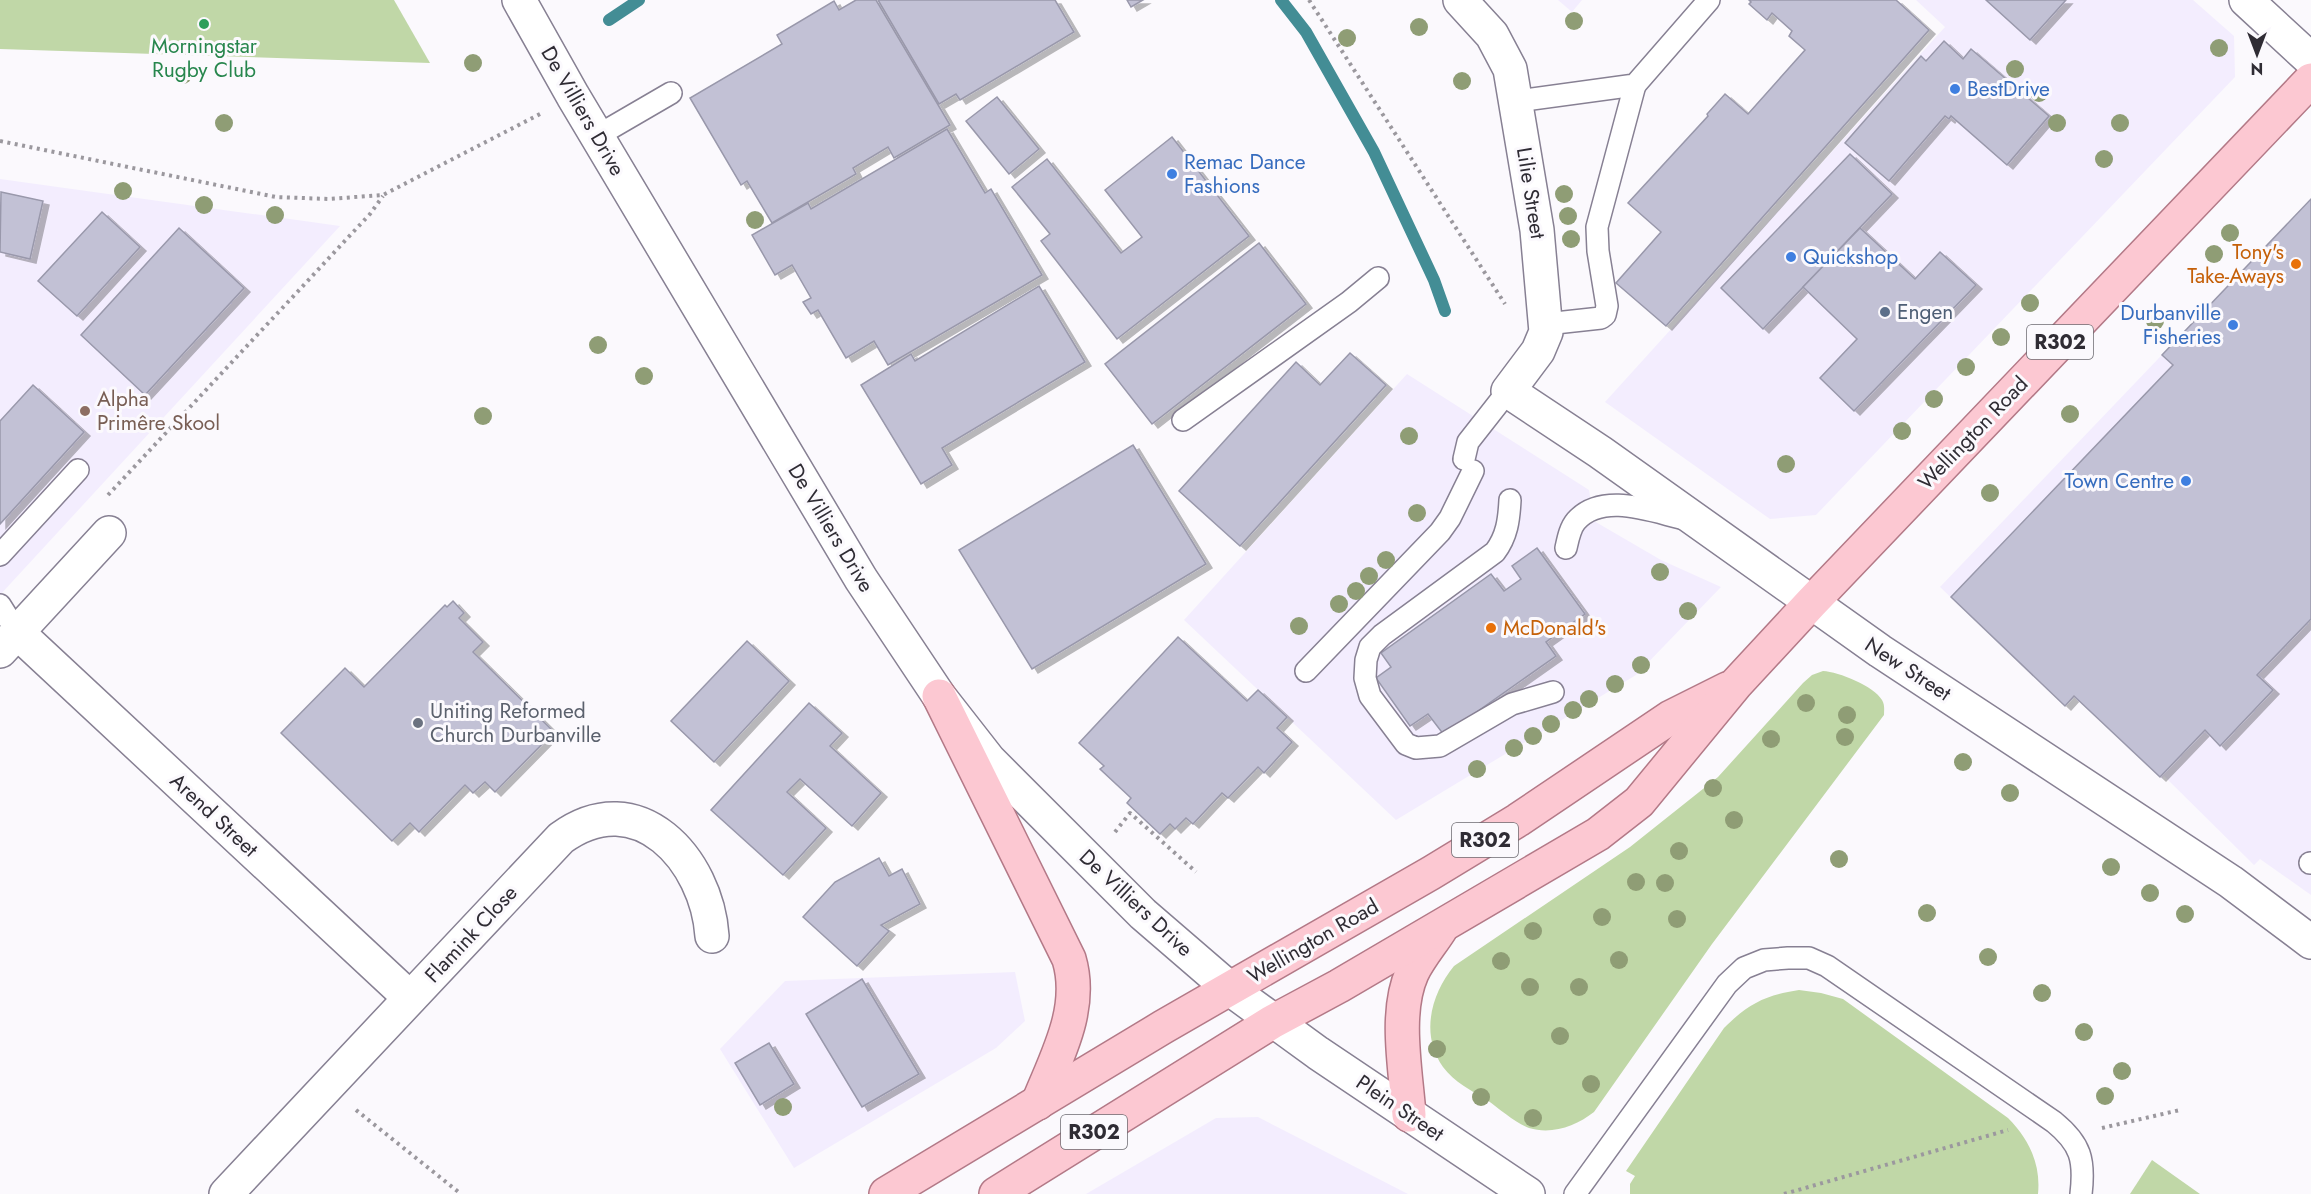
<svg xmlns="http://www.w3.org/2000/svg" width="2311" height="1194" viewBox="0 0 2311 1194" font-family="Jost,sans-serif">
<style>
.built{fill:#f3edfe}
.green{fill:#c0d7a7}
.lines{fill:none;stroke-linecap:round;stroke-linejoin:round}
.stream{stroke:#438d95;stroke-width:12}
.building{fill:#c2c1d5;stroke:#9998ab;stroke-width:1.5;filter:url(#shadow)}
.service-casing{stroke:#878093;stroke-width:24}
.minor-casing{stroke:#878093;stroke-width:36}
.tertiary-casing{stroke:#878093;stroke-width:36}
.primary-casing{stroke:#b37987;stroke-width:36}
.path{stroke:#9b989e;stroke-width:4;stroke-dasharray:3 4.5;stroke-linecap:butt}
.service{stroke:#fff;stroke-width:21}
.minor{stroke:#fff;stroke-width:33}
.tertiary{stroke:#fff;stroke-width:33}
.primary{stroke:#fcc8d2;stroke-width:33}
.tree{fill:#8f9d75}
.leisure-dot{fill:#2e9e5b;stroke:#fbf9fd;stroke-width:2}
.shop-dot{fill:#3f7fe0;stroke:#fbf9fd;stroke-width:2}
.food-dot{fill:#e8710a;stroke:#fbf9fd;stroke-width:2}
.service-dot{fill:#5c6f8a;stroke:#fbf9fd;stroke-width:2}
.education-dot{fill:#8d6e63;stroke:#fbf9fd;stroke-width:2}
.worship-dot{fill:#6b7280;stroke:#fbf9fd;stroke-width:2}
.labels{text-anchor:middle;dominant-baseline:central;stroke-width:6;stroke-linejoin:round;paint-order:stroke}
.shield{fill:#fbf9fd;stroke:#6c6a70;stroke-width:1.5}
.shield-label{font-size:20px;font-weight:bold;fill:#2f2c34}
.leisure-label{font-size:21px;fill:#27864d;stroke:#fbf9fd}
.shop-label{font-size:21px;fill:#366cbe;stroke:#fbf9fd;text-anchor:start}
.street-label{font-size:21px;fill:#2f2c34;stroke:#fbf9fd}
.food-label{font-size:21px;fill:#c56008;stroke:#fbf9fd;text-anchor:end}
.service-label{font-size:21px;fill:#4e5e75;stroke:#fbf9fd;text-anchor:start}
.education-label{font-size:21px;fill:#785e54;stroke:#fbf9fd;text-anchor:start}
.worship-label{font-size:21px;fill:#5b616d;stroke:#fbf9fd;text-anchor:start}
</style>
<defs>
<filter id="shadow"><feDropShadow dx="6" dy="4" stdDeviation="0" flood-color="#0004"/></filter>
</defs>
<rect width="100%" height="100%" fill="#fbf9fd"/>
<g class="built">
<path d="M1558,0H1582L1572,12Z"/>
<path d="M1916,0H2193L2234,36L2235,77L1816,515L1770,519L1605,402L1945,27Z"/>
<path d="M0,179L340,226L0,595Z"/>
<path d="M2311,199V895L2260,859L2254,865L2164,776L2162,779L2075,696L2065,706L1940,587Z"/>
<path d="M1407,374L1589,490L1594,521L1661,560L1721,587L1636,675L1396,820L1184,620Z"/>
<path d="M1015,972L1025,1021L996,1048L794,1168L720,1049L785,981Z"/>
<path d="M1258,1117L1408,1194H1086L1216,1118Z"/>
</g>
<g class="green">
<path d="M0,0H394L430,63L0,49Z"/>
<path d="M1823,671C1839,672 1874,686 1882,700C1885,705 1884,710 1884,715L1712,944L1594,1112C1576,1126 1552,1135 1529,1128C1515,1123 1500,1109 1487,1100C1472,1091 1454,1082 1443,1067C1420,1035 1431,994 1454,966L1630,847L1718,777L1803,683L1812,675Z"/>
<path d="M1799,990L1821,993L1843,999L2008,1118C2029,1139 2041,1164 2038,1194H1630V1184L1635,1176L1626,1171L1724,1028C1748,1004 1765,995 1799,990Z"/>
<path d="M2152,1160L2200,1194H2130Z"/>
</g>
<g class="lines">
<g class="stream">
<path d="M1281,0L1306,32L1374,152L1434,280L1445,311"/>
<path d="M609,20L639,0"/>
</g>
</g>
<g class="building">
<path d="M856,0H876L950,125L894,158L888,147L853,168L856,174L772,223L747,181L741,185L690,98L782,44L777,35L834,1L839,10Z"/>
<path d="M878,0H1055L1074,32L960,100L956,94L939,104Z"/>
<path d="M1127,0H1143L1131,7Z"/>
<path d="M1749,0H1896L1929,30L1666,326L1616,283L1661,232L1628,203L1708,116L1707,114L1725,94L1748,114L1805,50L1789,36L1792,31L1772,13L1767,20L1749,4L1751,2Z"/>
<path d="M1986,0H2066L2030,40Z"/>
<path d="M1944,41L1963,59L1971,49L2049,116L2007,165L1951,116L1949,119L1945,116L1889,181L1845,143L1921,56L1926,61Z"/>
<path d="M997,97L1039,149L1009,174L966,121Z"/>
<path d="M947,129L985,193L991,189L1042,275L888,365L874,341L846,358L818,310L811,314L803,302L811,298L792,265L775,275L752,235L808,203L811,209Z"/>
<path d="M1172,137L1249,236L1117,339L1041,241L1050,234L1012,187L1047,159L1121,253L1142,237L1105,190Z"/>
<path d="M1850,154L1892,194L1763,329L1721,288Z"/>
<path d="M1,192L43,201L30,259L0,252Z"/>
<path d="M2311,199V619L2257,675L2273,690L2220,746L2205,730L2160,777L2074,696L2065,706L1951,597L2173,365L2162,355Z"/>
<path d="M102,212L140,247L77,316L38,281Z"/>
<path d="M179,228L244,288L145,395L81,335Z"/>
<path d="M1860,228L1915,279L1940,252L1976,285L1854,411L1820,378L1857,339L1803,287Z"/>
<path d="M1259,243L1306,304L1152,424L1105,364Z"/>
<path d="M1039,286L1085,362L942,448L952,465L921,484L861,385L911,354L915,361Z"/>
<path d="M1350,353L1386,385L1240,546L1179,491L1296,362L1320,385Z"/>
<path d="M33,385L84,432L0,524V421Z"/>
<path d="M1133,445L1206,564L1032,669L959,550Z"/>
<path d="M1537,548L1585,614L1546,642L1556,656L1444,735L1428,714L1410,726L1376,678L1391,667L1381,653L1491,574L1504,591L1521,579L1512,566Z"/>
<path d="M453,601L464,613L459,618L483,642L473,652L554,732L495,792L485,782L473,793L465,785L419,832L410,823L392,841L281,733L345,668L364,687L445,605L447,607Z"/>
<path d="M1178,637L1247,701L1258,690L1287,717L1277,728L1292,742L1264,773L1258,767L1228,798L1222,793L1193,824L1186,818L1175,829L1170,824L1160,834L1127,803L1131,798L1100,769L1104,766L1079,743Z"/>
<path d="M747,641L789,681L714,762L671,721Z"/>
<path d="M809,703L842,733L830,746L881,793L852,826L800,779L787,792L826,828L783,875L711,810Z"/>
<path d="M879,858L889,876L902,869L920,904L881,925L889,931L857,966L803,917L835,882Z"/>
<path d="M862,979L919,1074L862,1107L806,1014Z"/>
<path d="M769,1043L794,1084L760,1105L735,1063Z"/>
</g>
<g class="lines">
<g class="service-casing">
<g id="service">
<path d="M1517,101L1635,85L1709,0"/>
<path d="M597,136L671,93"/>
<path d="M1546,324L1601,318L1605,315L1607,306L1598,251L1597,227L1635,85"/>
<path d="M1183,420L1349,302L1378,278"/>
<path d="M1464,459L1468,442L1508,391"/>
<path d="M1510,500C1509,520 1507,536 1495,552L1382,635L1370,647L1366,660L1365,678L1370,696L1406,744L1416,748L1440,746L1512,704L1553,692"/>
<path d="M1566,548C1568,539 1570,528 1576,521C1603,491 1653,512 1685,519"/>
<path d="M0,555L78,470"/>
<path d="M0,605L17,632"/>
<path d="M1306,671L1440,532L1450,518L1473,471"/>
<path d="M2310,863H2311"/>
<path d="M1575,1194L1727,984L1744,968L1764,960L1788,958H1809L1827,966L2054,1122C2081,1144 2085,1160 2081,1194"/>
</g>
</g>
<g class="minor-casing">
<g id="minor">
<path d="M1460,0L1492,35L1510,69L1537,230L1546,332L1538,351L1508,391L1600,452L1880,651L2231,882L2311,942"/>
<path d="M2246,0L2311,60"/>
<path d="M17,632L410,998"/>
<path d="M0,651L109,533"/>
<path d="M226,1194L561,838C638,782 707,860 712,936"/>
</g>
</g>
<g class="tertiary-casing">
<path id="tertiary" d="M519,0L573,96L861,579L939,696L989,760L1143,914L1230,989L1318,1053L1528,1194"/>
</g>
<g class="primary-casing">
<g id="primary">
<path d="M939,696L1069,959C1084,1009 1056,1058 1038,1103"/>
<path d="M1409,1115C1406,1072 1394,1013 1412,973C1419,958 1431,944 1440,930"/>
<path d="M886,1194L1163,1027L1431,873L1518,820L1671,717L1727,689"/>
<path d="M996,1194L1272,1022L1339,986L1598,834L1639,802L1736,684L1811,603L2311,80"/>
</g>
</g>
<g class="path">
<path d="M1309,0L1505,304"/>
<path d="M0,141L276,197L328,199L383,195L540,114"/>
<path d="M108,495L370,214L383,196"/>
<path d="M1115,832L1130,813L1196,872"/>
<path d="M356,1110L461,1194"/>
<path d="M2102,1128L2180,1110"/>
<path d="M1784,1194L2008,1130"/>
</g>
<use href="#service" class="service"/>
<use href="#minor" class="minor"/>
<use href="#tertiary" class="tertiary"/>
<use href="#primary" class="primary"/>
</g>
<g class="tree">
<circle cx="1574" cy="21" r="9"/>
<circle cx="1419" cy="27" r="9"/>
<circle cx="1347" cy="38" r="9"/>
<circle cx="2219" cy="48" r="9"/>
<circle cx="473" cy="63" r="9"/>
<circle cx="2015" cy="69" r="9"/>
<circle cx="183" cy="75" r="9"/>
<circle cx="1462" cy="81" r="9"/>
<circle cx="2039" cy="93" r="9"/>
<circle cx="224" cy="123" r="9"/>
<circle cx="2057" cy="123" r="9"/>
<circle cx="2120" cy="123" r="9"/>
<circle cx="2104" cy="159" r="9"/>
<circle cx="123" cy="191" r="9"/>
<circle cx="1564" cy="194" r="9"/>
<circle cx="204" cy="205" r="9"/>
<circle cx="275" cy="215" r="9"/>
<circle cx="1568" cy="216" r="9"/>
<circle cx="755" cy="220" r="9"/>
<circle cx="2230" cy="233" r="9"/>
<circle cx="1571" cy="239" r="9"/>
<circle cx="2214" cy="254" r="9"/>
<circle cx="2030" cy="303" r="9"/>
<circle cx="2155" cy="321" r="9"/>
<circle cx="2001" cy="337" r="9"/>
<circle cx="598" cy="345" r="9"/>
<circle cx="1966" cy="367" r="9"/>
<circle cx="644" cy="376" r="9"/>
<circle cx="1934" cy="399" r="9"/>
<circle cx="2070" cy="414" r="9"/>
<circle cx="483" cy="416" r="9"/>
<circle cx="1902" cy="431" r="9"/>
<circle cx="1409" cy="436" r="9"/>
<circle cx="1786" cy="464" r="9"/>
<circle cx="1990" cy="493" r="9"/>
<circle cx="1417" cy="513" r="9"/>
<circle cx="1386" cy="560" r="9"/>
<circle cx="1660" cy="572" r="9"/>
<circle cx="1369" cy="576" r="9"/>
<circle cx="1356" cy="591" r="9"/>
<circle cx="1339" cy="604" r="9"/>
<circle cx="1688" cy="611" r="9"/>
<circle cx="1299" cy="626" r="9"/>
<circle cx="1641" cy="665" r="9"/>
<circle cx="1615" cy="684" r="9"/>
<circle cx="1589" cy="699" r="9"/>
<circle cx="1806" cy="703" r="9"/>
<circle cx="1573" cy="710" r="9"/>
<circle cx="1847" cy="715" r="9"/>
<circle cx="1551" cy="724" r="9"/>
<circle cx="1533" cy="736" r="9"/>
<circle cx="1845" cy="737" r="9"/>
<circle cx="1771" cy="739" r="9"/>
<circle cx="1514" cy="748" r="9"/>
<circle cx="1963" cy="762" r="9"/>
<circle cx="1477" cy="769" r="9"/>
<circle cx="1713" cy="788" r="9"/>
<circle cx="2010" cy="793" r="9"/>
<circle cx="1734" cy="820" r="9"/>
<circle cx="1679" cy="851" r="9"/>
<circle cx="1839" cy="859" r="9"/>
<circle cx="2111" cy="867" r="9"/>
<circle cx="1636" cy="882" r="9"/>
<circle cx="1665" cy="883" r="9"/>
<circle cx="2150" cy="893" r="9"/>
<circle cx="1927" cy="913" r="9"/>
<circle cx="2185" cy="914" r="9"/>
<circle cx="1602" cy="917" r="9"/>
<circle cx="1677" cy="919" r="9"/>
<circle cx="1533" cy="931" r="9"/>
<circle cx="1988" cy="957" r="9"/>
<circle cx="1619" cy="960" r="9"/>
<circle cx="1501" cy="961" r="9"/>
<circle cx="1530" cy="987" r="9"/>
<circle cx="1579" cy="987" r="9"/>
<circle cx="2042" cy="993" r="9"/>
<circle cx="2084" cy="1032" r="9"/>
<circle cx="1560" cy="1036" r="9"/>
<circle cx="1437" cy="1049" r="9"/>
<circle cx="2122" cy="1071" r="9"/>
<circle cx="1591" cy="1084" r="9"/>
<circle cx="2105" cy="1096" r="9"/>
<circle cx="1481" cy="1097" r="9"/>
<circle cx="783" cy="1107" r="9"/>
<circle cx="1533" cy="1118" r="9"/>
</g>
<circle class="leisure-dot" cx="204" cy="24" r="6"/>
<g class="shop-dot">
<circle cx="1955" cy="89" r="6"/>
<circle cx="1172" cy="174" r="6"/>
<circle cx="1791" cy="257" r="6"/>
<circle cx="2233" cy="325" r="6"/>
<circle cx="2186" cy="481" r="6"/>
</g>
<g class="food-dot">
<circle cx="2296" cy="264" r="6"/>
<circle cx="1491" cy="628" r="6"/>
</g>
<circle class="service-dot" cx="1885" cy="312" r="6"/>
<circle class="education-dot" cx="85" cy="411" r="6"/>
<circle class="worship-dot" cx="418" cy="723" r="6"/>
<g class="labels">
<g class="shield">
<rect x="2027" y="325" width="66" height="34" rx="4.5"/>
<rect x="1452" y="823" width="66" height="34" rx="4.5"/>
<rect x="1061" y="1115" width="66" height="34" rx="4.5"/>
</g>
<g class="shield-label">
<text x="2060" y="342">R302</text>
<text x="1485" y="840">R302</text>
<text x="1094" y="1132">R302</text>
</g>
<g class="leisure-label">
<text x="204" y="46">Morningstar<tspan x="204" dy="24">Rugby Club</tspan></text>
</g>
<g class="shop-label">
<text x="1967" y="89">BestDrive</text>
<text x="1184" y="162">Remac Dance<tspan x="1184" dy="24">Fashions</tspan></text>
<text x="1803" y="257">Quickshop</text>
<text x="2221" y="313" text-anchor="end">Durbanville<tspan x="2221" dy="24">Fisheries</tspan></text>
<text x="2174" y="481" text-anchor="end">Town Centre</text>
</g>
<g class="street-label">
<text transform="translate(583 111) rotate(60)">De Villiers Drive</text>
<text transform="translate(1531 193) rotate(81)">Lilie Street</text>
<text transform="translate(1973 433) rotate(-46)">Wellington Road</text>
<text transform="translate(831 528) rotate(59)">De Villiers Drive</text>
<text transform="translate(1908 669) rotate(33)">New Street</text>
<text transform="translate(214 815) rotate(43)">Arend Street</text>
<text transform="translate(1136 903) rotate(43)">De Villiers Drive</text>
<text transform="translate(471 934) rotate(-47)">Flamink Close</text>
<text transform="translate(1313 941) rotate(-30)">Wellington Road</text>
<text transform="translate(1400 1108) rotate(34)">Plein Street</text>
</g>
<g class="food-label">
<text x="2284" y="252">Tony's<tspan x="2284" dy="24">Take-Aways</tspan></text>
<text x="1503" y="628" text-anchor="start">McDonald's</text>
</g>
<g class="service-label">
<text x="1897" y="312">Engen</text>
</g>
<g class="education-label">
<text x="97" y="399">Alpha<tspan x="97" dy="24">Primêre Skool</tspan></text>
</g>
<g class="worship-label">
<text x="430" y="711">Uniting Reformed<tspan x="430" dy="24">Church Durbanville</tspan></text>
</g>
</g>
<g transform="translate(2257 54) rotate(180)" stroke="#fbf9fd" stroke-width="4.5" paint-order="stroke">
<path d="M0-4.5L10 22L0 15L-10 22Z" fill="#2f2c34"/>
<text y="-9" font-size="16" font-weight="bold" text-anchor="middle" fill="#2f2c34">N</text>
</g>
</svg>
